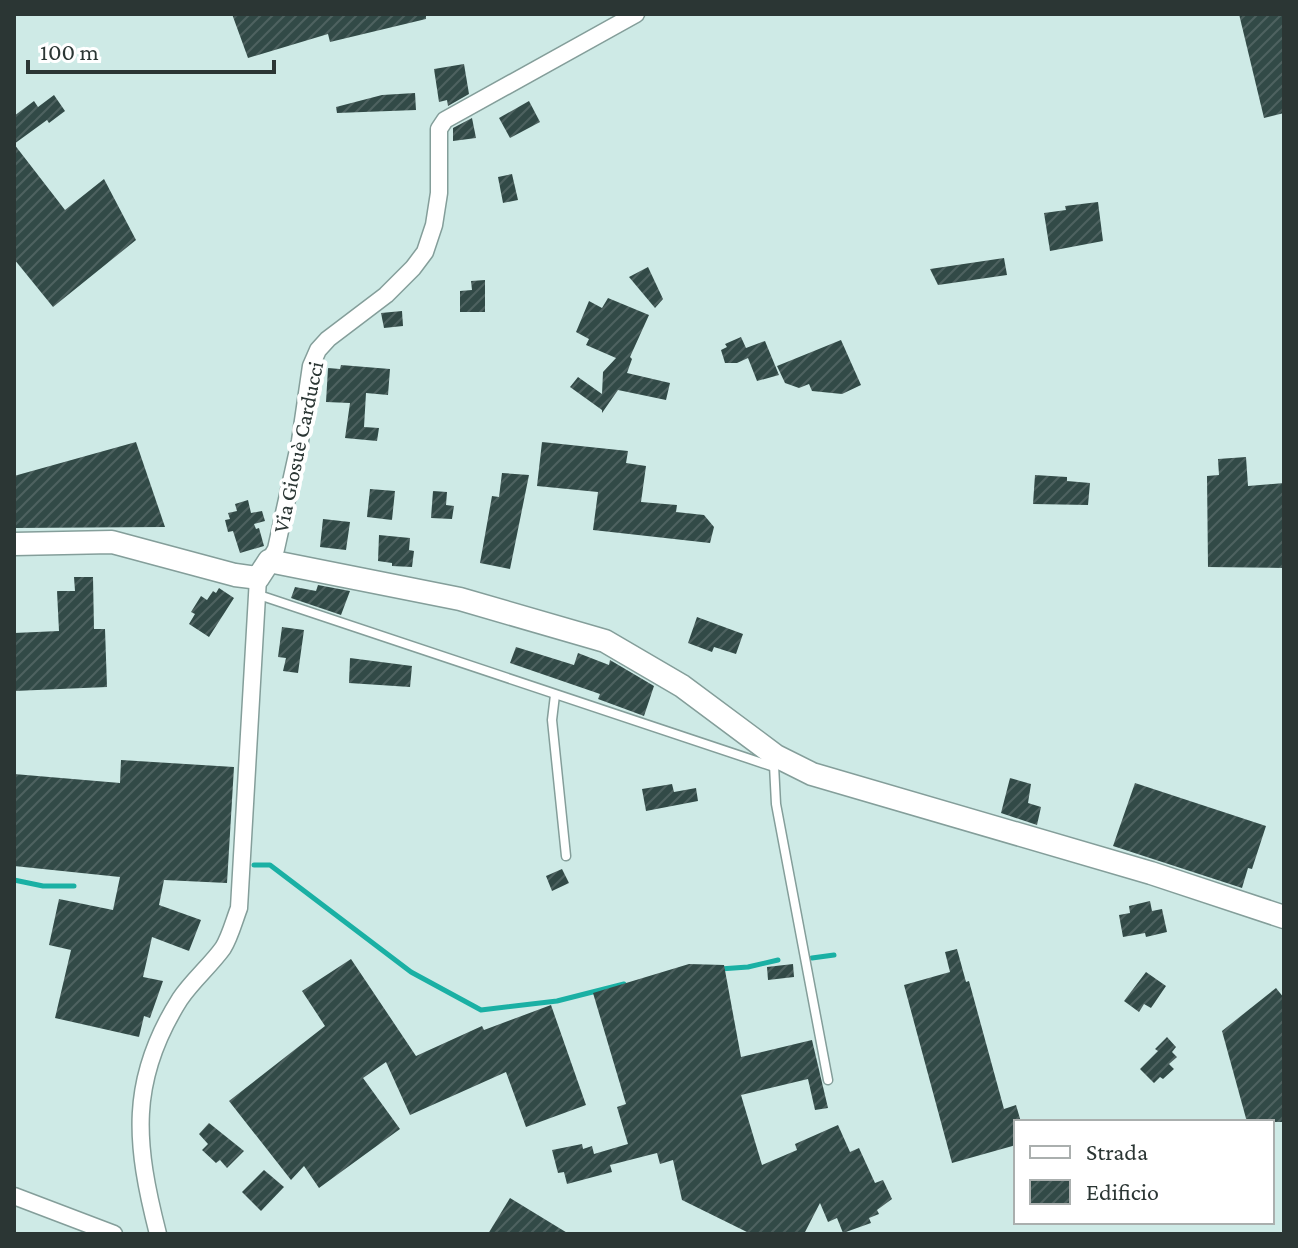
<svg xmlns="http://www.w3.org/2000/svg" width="1298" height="1248" viewBox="0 0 1298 1248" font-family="'Crimson Pro',serif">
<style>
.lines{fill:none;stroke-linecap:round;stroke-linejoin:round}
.stream{stroke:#1ab0a4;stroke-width:5}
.building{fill:url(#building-hatch)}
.lane-casing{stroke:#849e9a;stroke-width:11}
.street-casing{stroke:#849e9a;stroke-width:19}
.secondary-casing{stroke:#849e9a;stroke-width:25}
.lane{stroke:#fff;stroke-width:8}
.street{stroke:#fff;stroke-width:16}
.secondary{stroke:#fff;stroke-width:22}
.labels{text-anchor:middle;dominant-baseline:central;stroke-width:8;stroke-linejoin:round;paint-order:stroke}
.street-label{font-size:22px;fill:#2b3634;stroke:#fff}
</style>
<defs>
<pattern id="building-hatch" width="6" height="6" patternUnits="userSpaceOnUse" patternTransform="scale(2)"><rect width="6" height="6" fill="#324a47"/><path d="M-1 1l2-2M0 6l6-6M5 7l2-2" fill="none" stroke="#4e6260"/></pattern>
</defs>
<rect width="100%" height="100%" fill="#ceeae6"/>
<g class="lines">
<g class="stream">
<path d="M254,865H270L411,972L481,1010L557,1001L624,984"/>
<path d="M14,880L43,886H74"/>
<path d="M812,958L834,955"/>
<path d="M720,969L748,967L778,960"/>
</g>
</g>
<g class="building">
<path d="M232,14H426V19L330,42L328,34L248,58Z"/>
<path d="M1239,14H1284V113L1264,118Z"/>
<path d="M464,64L469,94L448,106L447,100L439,102L434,69Z"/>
<path d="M415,93L416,110L337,113L336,107L382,95Z"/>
<path d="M54,95L65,111L49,123L47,120L14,144V116L34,101L38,107Z"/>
<path d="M529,101L540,122L510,138L499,118Z"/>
<path d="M472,118L476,138L453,141V128Z"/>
<path d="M14,144L65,210L104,179L136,240L53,307L14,259Z"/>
<path d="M512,174L518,200L503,203L498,177Z"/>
<path d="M1098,202L1103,241L1050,251L1044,213L1066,210L1065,206Z"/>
<path d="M1004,258L1007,275L938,285L930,269Z"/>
<path d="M648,267L663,299L655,308L629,277Z"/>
<path d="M485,280V312H460V291L472,290L471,281Z"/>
<path d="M608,298L649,315L630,357L632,359L627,373L670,383L666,400L618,390L602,413V410L570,387L578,377L602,394L603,372L616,358L586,345L589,339L576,332L589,301L602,308Z"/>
<path d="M402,311L403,326L384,328L381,313Z"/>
<path d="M741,337L746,348L765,341L779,375L757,381L748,358L737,363H725L721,350L727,347L725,344Z"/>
<path d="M841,340L861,385L842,394L812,391L809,384L799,388L785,383L777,366Z"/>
<path d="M341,365L390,369L388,395L366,393L364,427L379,428L377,441L345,438L350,403L326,402L328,368L340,369Z"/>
<path d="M136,442L165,527L14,528V476Z"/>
<path d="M542,442L628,451L626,463L646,466L641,502L677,505L676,512L704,515L714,527L710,543L593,530L598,492L537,486Z"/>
<path d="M1246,457L1248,486L1284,483V568L1208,567L1207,476L1219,475L1218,459Z"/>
<path d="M502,473L529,475L510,569L480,563L492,496L499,497Z"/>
<path d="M1035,475L1067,477V481L1090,483L1088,505L1033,504Z"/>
<path d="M370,489L395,491L392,520L367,517Z"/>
<path d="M433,491L447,492L446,505L454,506L452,519L431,518Z"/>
<path d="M248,500L251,513L262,511L265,521L254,524L256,529L259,528L264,546L240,553L233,531L228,532L225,520L230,519L228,513L237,511L235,504Z"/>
<path d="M323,519L350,522L346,550L320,547Z"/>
<path d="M379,535L410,538L409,550L414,551L412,567L392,566V563L378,561Z"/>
<path d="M74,577H93L94,629H105L107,687L14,691V633L59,631L57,591H75Z"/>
<path d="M318,585L350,591L341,615L291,598L295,587L316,591Z"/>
<path d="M219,588L234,598L209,637L189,624L195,614L191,612L201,596L207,600L213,591L216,593Z"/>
<path d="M697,617L743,634L736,654L714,647L712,652L688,643Z"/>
<path d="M282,627L304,630L298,673L283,671L286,658L278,657Z"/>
<path d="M516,647L574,665L578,653L609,665L610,660L654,686L644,716L598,699L600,694L510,663Z"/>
<path d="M350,658L412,666L410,687L349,683Z"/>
<path d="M121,760L234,767L227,883L164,880L159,905L201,920L189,951L152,937L143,977L163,981L150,1018L144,1016L139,1037L55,1018L71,950L49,945L59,899L113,910L120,877L14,866V774L120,783Z"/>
<path d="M1010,778L1031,784L1028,803L1041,807L1037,825L1001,813Z"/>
<path d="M1135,783L1266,826L1252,869L1248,868L1242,888L1113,846Z"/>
<path d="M672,784L674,792L696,788L698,801L646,811L642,789Z"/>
<path d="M562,869L569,883L552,891L546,876Z"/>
<path d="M1150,901L1152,911L1162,909L1167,932L1146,937L1145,933L1123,937L1119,915L1130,913L1129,906Z"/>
<path d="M957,949L966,982L969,981L1004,1109L1016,1105L1021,1122H1016V1145L952,1163L904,985L950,972L945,952Z"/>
<path d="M351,959L416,1056L482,1026L484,1030L551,1005L586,1105L526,1127L506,1072L410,1115L386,1062L363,1078L400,1129L319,1188L304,1166L291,1180L229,1101L325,1026L302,991Z"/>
<path d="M689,964L724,965L741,1057L812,1040L828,1108L815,1110L808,1079L741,1095L762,1165L797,1150L795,1144L838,1125L850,1152L859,1148L875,1183L883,1180L892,1199L877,1210L879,1214L869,1218L871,1223L843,1233L837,1218L828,1222L820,1203L804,1234H751L682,1200L673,1160L660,1164L657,1153L610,1165L612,1172L567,1184L564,1172L558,1173L552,1150L582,1144L583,1149L592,1146L594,1154L628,1144L617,1107L626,1104L593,993Z"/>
<path d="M793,964L794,977L768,980L767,967Z"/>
<path d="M1146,972L1166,986L1151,1008L1144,1004L1139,1012L1124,1001Z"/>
<path d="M1276,988L1284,998V1122H1247L1222,1031Z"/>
<path d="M1167,1037L1176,1047L1172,1052L1177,1057L1169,1064L1174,1069L1163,1079L1160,1077L1154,1083L1140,1069L1158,1051L1155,1049Z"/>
<path d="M209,1123L244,1151L227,1168L220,1160L216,1163L202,1150L208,1144L199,1134Z"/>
<path d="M264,1170L284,1187L261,1211L242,1192Z"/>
<path d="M510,1198L569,1234H488Z"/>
</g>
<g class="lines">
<g class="lane-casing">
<g id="lane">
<path d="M256,594L774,767"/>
<path d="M555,695L552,720L566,856"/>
<path d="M774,765L776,804L828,1080"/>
</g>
</g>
<g class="street-casing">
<g id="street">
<path d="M269,561L276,549L300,441L311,366L318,350L328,339L386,295L413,268L425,252L434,225L439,193V129L445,120L636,14"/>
<path d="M14,1196L114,1234"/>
<path d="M158,1234C135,1144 128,1081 180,999C192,981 210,966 223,948C230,937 234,921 239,908L258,578"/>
</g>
</g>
<g class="secondary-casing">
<path id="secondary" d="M14,544L112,542L235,575L258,578L269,561L460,599L605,641L682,686L776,756L812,774L1151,873L1284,917"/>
</g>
<use href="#lane" class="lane"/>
<use href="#street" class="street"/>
<use href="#secondary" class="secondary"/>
</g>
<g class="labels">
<g class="street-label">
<text transform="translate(298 447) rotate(-78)">Via Giosuè Carducci</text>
</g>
</g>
<rect width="1298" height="1248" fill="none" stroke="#2b3634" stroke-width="32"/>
<rect x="1014" y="1120" width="260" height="104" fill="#ffffff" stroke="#aaafae" stroke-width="2"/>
<rect x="1030" y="1146" width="40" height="12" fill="#ffffff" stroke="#aaafae" stroke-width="2"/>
<text x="1086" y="1160" font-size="24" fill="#2b3634">Strada</text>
<rect x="1030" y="1180" width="40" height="24" fill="url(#building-hatch)" stroke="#aaafae" stroke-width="2"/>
<text x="1086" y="1200" font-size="24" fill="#2b3634">Edificio</text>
<path d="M28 60v12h246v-12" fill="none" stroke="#2b3634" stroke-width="4"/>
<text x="40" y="60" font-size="24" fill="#2b3634" stroke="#ffffff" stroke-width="6" paint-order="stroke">100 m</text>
</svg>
